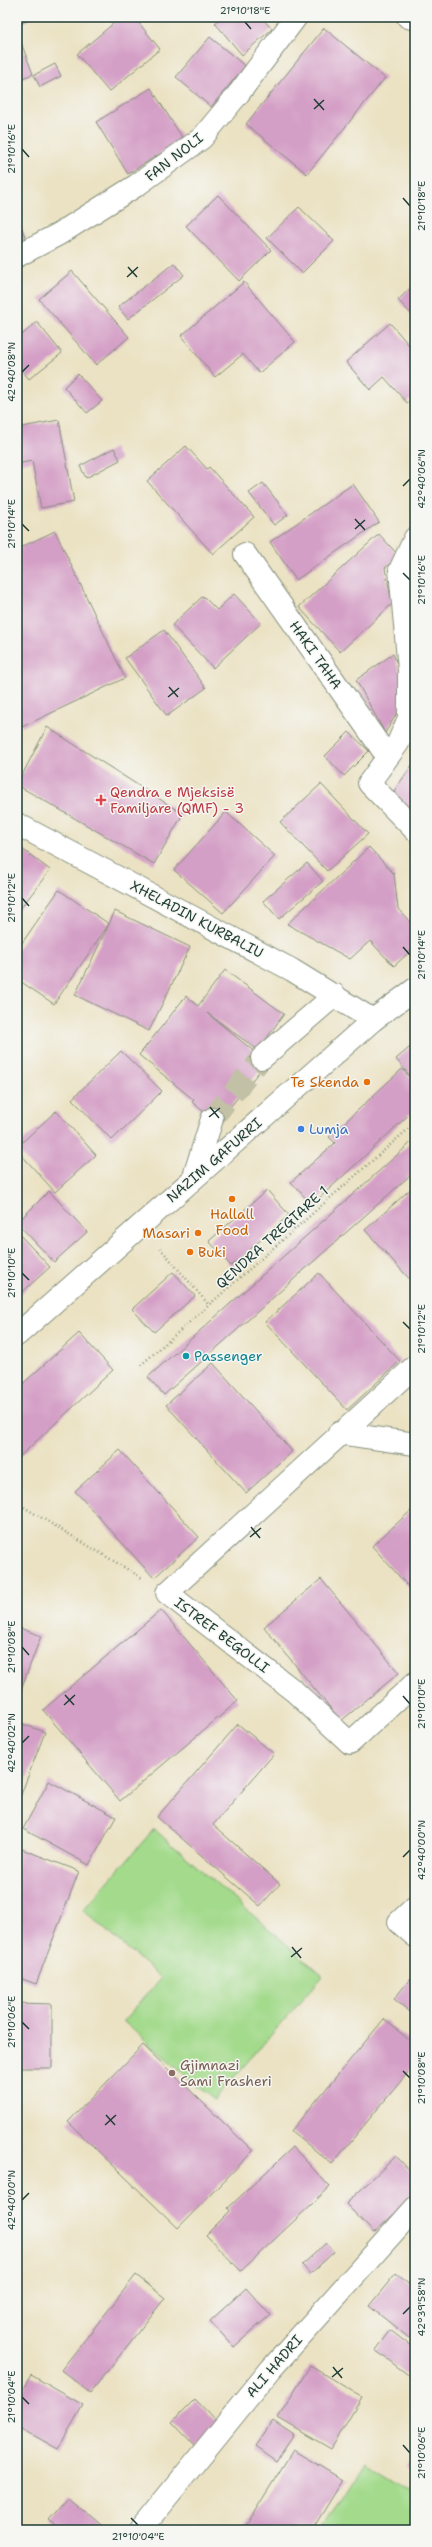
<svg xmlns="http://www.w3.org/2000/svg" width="432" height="2547" viewBox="0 0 432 2547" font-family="'Shantell Sans',sans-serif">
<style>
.green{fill:#a3da8b;stroke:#618c60}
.building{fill:#d49fc6}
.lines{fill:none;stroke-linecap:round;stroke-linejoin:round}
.minor-tunnel{stroke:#c2c1a6;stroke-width:22;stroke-dasharray:22 11;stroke-linecap:butt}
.minor-casing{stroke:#85907c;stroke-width:24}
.path{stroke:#85907c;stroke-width:2.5;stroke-dasharray:1 3;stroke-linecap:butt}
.minor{stroke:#fff;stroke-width:22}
.ticks{fill:none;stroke:#1f3d34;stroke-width:1.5}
.health-dot{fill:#e0444e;stroke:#f6f6f2;stroke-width:1.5}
.food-dot{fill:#e8710a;stroke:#f6f6f2;stroke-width:1.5}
.shop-dot{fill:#3f7fe0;stroke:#f6f6f2;stroke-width:1.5}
.culture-dot{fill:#0f9aa8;stroke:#f6f6f2;stroke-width:1.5}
.education-dot{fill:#8d6e63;stroke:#f6f6f2;stroke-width:1.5}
.labels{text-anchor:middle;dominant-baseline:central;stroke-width:3;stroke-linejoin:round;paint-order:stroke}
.street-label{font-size:14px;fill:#1f3d34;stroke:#f6f6f2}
.health-label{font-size:14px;fill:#be3a42;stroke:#f6f6f2;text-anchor:start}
.food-label{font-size:14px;fill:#c56008;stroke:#f6f6f2;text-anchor:end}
.shop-label{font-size:14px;fill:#366cbe;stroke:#f6f6f2;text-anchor:start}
.culture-label{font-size:14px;fill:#0d838f;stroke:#f6f6f2;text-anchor:start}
.education-label{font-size:14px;fill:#785e54;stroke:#f6f6f2;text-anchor:start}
.neatline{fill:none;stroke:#1f3d34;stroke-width:1.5}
.ticks-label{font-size:10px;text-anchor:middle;fill:#1f3d34}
</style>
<rect width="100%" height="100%" fill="#f6f6f2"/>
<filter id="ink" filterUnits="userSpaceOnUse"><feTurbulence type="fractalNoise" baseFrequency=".025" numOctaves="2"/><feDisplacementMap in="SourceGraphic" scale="8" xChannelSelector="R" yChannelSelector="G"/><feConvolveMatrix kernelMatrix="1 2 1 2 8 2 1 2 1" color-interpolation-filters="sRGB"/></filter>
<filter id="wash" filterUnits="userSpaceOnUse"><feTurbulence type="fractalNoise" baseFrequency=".012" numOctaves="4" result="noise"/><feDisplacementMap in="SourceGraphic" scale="16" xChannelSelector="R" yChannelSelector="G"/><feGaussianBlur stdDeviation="0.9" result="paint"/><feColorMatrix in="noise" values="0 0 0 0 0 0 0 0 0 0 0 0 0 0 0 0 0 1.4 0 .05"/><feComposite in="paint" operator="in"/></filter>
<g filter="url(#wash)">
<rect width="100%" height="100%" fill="#ebe2c3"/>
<g class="green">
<path d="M154,1829L323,1976L214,2100L123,2021L161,1978L83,1910Z"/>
<path d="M365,2461L415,2492V2530L322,2529Z"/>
</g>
<g id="blocks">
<g class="building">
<path d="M17,17H35L17,25Z"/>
<path d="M121,17H134L160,49L109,92L77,54Z"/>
<path d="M222,17H261L272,29L242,55L215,23Z"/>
<path d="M324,28L385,78L307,174L246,124Z"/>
<path d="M210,37L245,66L211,107L176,77Z"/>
<path d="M20,40L33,74L17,80V41Z"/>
<path d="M55,64L61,76L40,87L34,75Z"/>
<path d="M151,88L183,139L128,174L96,122Z"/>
<path d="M218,195L271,250L239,281L186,226Z"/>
<path d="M299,207L334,241L302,273L267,238Z"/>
<path d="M17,216L26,239L17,243Z"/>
<path d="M174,263L184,275L128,319L118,307Z"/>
<path d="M72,271L129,337L96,365L39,299Z"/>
<path d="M244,282L295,342L259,373L243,354L215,377L181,336Z"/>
<path d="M415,284V318L398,300Z"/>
<path d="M37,322L62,353L29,379L17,365V339Z"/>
<path d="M390,323L415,352V396L407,403L384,377L370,390L346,362Z"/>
<path d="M78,374L102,401L87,413L64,387Z"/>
<path d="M59,420L74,502L41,508L32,461L17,464V428Z"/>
<path d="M186,446L207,469L209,467L254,517L213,554L147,481Z"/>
<path d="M114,448L120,460L86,478L80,466Z"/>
<path d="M263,483L288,515L274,525L249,493Z"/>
<path d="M353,484L379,522L296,580L270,542Z"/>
<path d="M55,531L125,678L22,727L17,717V549Z"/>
<path d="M379,534L399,556L385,568L392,604L340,652L299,607Z"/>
<path d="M234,594L261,623L213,668L172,625L203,596L217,610Z"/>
<path d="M164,630L206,688L167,716L125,658Z"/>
<path d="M393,654L402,676L400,708L385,733L356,680Z"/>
<path d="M47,727L183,814L154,864L17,785Z"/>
<path d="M349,732L369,751L344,776L325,756Z"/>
<path d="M415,761V816L389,798Z"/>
<path d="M321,784L368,834L327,871L280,822Z"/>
<path d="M226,812L275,856L223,913L174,870Z"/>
<path d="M17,845L50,870L17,913Z"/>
<path d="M369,847L394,874L398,909L415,927V947L394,966L370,941L350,959L287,924Z"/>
<path d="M307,863L323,881L279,919L263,901Z"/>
<path d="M59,890L109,924L115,911L190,947L149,1031L75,995L109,924L54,1004L17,979V950Z"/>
<path d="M225,970L284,1014L258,1050L207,1013L267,1062L217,1123L192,1102L194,1100L139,1055L186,996L198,1006Z"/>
<path d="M415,1043V1082L396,1059Z"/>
<path d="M121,1051L162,1091L112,1140L72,1099Z"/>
<path d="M402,1069L415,1083V1109L312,1205L291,1182L335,1143L329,1137Z"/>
<path d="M56,1111L96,1155L55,1192L17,1150V1147Z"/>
<path d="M415,1139V1171L164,1395L148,1377Z"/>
<path d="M415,1185V1285L365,1230Z"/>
<path d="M267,1190L289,1215L231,1266L209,1241Z"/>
<path d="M49,1191L87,1232L54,1262L17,1223Z"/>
<path d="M17,1232L50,1267L17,1297Z"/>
<path d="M173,1272L195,1296L154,1332L132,1309Z"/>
<path d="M319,1273L400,1361L347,1410L265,1322Z"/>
<path d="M79,1333L113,1370L17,1459V1389Z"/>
<path d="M213,1363L292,1451L246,1493L166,1405Z"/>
<path d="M120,1450L199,1537L154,1578L75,1491Z"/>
<path d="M415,1507V1594L372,1546Z"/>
<path d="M321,1579L399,1673L341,1721L264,1627Z"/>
<path d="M161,1610L238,1701L120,1801L43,1710Z"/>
<path d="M17,1627L41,1636L17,1700Z"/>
<path d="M17,1722L45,1732L17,1805Z"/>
<path d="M238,1724L274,1754L213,1825L280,1884L260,1906L157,1817Z"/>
<path d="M49,1781L116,1817L89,1865L23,1829Z"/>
<path d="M19,1848L79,1871L36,1984L17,1977V1854Z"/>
<path d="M415,1973V2016L394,1999Z"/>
<path d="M17,2003L52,2004V2068H17Z"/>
<path d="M384,2019L415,2045V2064L332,2164L291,2131Z"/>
<path d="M143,2045L253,2151L178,2228L68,2122Z"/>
<path d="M293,2147L330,2187L241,2271L206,2235L230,2211L228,2208Z"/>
<path d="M396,2156L415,2176V2194L374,2233L346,2204Z"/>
<path d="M326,2243L334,2252L310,2274L302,2265Z"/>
<path d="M396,2273L415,2290V2331L409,2338L369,2306Z"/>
<path d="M136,2275L165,2298L90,2393L61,2370Z"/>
<path d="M246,2288L270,2315L234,2347L210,2321Z"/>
<path d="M390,2330L415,2349V2380L375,2350Z"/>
<path d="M310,2366L362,2397L331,2449L278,2418Z"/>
<path d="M31,2375L83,2405L58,2449L17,2426V2399Z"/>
<path d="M195,2399L219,2424L196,2447L172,2422Z"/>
<path d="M273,2421L294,2435L276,2461L255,2446Z"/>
<path d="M293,2450L343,2480L312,2530H243Z"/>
<path d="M415,2454V2466L410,2464Z"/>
<path d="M68,2497L107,2530H63L49,2519Z"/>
</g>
</g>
</g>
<g filter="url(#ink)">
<use href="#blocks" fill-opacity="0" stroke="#85907c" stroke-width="1"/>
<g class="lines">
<path class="minor-tunnel" d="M212,1119L262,1058"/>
<g class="minor-casing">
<g id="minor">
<path d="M408,17L415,19"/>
<path d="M17,256L59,234L137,185L202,138L239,93L296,17"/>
<path d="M415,538L400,570L409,670V718L398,743L369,783L415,830"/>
<path d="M245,554L387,756"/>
<path d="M17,824L292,970L373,1020"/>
<path d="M262,1058L335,995"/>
<path d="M195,1173L212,1119"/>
<path d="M17,1335L373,1020L415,989"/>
<path d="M415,1366L167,1593L294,1691L350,1743L415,1683"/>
<path d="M339,1433L415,1444"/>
<path d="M415,1907L399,1922L415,1936"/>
<path d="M140,2530L271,2369L415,2208"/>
</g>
</g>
<g class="path">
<path d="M160,1248L209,1305"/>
<path d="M141,1365L415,1123"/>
<path d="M17,1503L142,1578"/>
</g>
<use href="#minor" class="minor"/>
</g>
</g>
<path class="ticks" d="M245,22L251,29M314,99L324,110M314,109L324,100M22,149L29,157M403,198L410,206M128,267L137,277M127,277L138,267M22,372L29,365M403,486L410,479M355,519L365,530M22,524L29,531M355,529L365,520M403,573L410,580M169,687L178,697M168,697L179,688M22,898L29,906M403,947L410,955M210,1107L219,1118M209,1117L220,1108M22,1273L29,1280M403,1322L410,1329M251,1527L260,1538M250,1537L261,1528M22,1647L29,1655M65,1695L74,1705M403,1696L410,1704M64,1705L75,1695M22,1743L29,1736M403,1857L410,1850M292,1947L301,1958M291,1957L302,1948M22,2022L29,2029M403,2071L410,2078M106,2115L115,2125M105,2125L116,2115M22,2200L29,2193M403,2314L410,2307M333,2367L342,2378M332,2377L343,2368M22,2397L29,2404M403,2445L410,2453M131,2518L138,2525"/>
<path class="health-dot" d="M99 794h4v4h4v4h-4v4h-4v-4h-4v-4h4z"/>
<g class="food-dot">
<circle cx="367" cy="1082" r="4"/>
<circle cx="232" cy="1199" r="4"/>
<circle cx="198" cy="1233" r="4"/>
<circle cx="190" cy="1252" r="4"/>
</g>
<circle class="shop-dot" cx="301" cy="1129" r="4"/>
<circle class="culture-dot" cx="186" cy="1356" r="4"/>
<circle class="education-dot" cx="172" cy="2073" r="4"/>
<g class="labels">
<g class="street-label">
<text transform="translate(174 157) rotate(-38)">FAN NOLI</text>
<text transform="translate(316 655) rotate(55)">HAKI TAHA</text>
<text transform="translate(197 919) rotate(28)">XHELADIN KURBALIU</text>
<text transform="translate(214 1160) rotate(-41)">NAZIM GAFURRI</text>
<text transform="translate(272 1237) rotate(-42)">QENDRA TREGTARE 1</text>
<text transform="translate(222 1635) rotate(37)">ISTREF BEGOLLI</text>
<text transform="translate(274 2366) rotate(-49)">ALI HADRI</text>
</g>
<g class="health-label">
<text x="110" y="792">Qendra e Mjeksisë<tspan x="110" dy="16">Familjare (QMF) - 3</tspan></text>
</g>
<g class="food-label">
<text x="359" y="1082">Te Skenda</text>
<text x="232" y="1214" text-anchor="middle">Hallall<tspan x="232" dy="16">Food</tspan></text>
<text x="190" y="1233">Masari</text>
<text x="198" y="1252" text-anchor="start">Buki</text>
</g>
<g class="shop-label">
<text x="309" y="1129">Lumja</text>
</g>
<g class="culture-label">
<text x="194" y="1356">Passenger</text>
</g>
<g class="education-label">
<text x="180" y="2065">Gjimnazi<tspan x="180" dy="16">Sami Frasheri</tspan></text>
</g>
</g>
<rect width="432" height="2547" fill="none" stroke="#f6f6f2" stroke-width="44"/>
<rect x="22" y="22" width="388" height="2503" class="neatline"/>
<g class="ticks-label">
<text x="245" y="14">21°10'18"E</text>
<text transform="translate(11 149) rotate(-90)" y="4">21°10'16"E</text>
<text transform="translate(421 206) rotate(-90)" y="4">21°10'18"E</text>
<text transform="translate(11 372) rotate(-90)" y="4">42°40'08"N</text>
<text transform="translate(421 479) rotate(-90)" y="4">42°40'06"N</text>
<text transform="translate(11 524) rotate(-90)" y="4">21°10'14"E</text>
<text transform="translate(421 580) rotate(-90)" y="4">21°10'16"E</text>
<text transform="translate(11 898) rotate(-90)" y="4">21°10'12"E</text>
<text transform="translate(421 955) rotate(-90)" y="4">21°10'14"E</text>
<text transform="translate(11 1273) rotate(-90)" y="4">21°10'10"E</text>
<text transform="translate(421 1329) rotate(-90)" y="4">21°10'12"E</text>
<text transform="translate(11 1647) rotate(-90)" y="4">21°10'08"E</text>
<text transform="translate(421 1704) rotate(-90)" y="4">21°10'10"E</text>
<text transform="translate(11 1743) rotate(-90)" y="4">42°40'02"N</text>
<text transform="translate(421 1850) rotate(-90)" y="4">42°40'00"N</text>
<text transform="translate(11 2022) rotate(-90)" y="4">21°10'06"E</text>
<text transform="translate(421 2078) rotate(-90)" y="4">21°10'08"E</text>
<text transform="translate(11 2200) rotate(-90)" y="4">42°40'00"N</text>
<text transform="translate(421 2307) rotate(-90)" y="4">42°39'58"N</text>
<text transform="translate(11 2397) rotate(-90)" y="4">21°10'04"E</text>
<text transform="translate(421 2453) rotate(-90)" y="4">21°10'06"E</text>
<text x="138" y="2540">21°10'04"E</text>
</g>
</svg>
